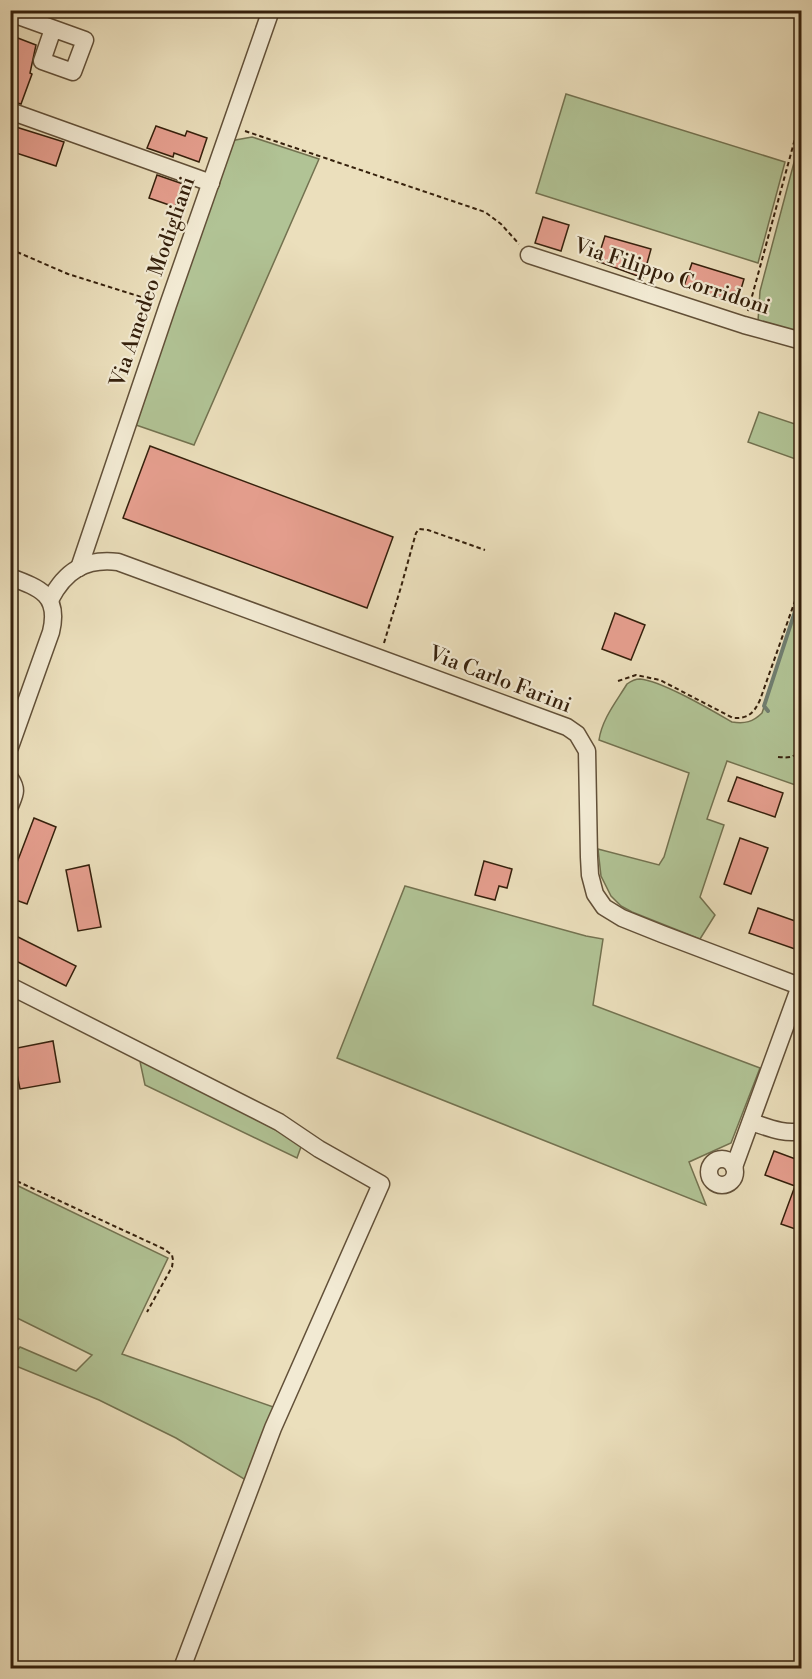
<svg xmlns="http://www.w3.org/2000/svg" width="812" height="1679" viewBox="0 0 812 1679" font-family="'Libre Bodoni',serif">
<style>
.green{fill:#b1c395;stroke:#737250;stroke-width:1.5}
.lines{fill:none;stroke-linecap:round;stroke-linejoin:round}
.stream{stroke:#707e70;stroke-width:4}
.building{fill:#e69f8f;stroke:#35200c;stroke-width:1.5}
.minor-casing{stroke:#625038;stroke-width:19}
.path{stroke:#35200c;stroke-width:2;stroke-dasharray:4.5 3;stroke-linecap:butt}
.minor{stroke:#f2ead3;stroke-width:16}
.labels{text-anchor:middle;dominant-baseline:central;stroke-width:4.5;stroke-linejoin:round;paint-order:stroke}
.street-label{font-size:21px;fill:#35200c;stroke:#f2ead3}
</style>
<rect width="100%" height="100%" fill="#ebdfbc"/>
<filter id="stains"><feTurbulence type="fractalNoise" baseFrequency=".00333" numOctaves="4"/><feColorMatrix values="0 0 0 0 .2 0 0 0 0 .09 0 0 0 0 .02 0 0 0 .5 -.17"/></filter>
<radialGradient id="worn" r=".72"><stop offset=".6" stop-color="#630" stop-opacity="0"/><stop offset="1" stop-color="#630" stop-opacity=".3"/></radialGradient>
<g class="green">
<path d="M566,94L785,162L758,263L536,193Z"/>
<path d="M801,136V334L758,321L760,291Z"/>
<path d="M252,137L319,159L194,445L136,425L230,141Z"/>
<path d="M759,412L801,426V461L748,442Z"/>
<path d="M801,593V787L727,761L707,819L724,825L700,897L715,915L700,939L632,912L621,906L611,896L601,876L598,849L659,865L664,857L689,773L599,740C602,719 616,702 627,684C631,681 635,679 640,679C662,681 711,710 732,722C745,724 753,722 762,713Z"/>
<path d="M405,886L586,936L603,939L593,1005L760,1068L731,1143L689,1162L706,1205L337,1058Z"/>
<path d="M139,1057L302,1144L297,1158L145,1085Z"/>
<path d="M10,1182L168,1258L122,1354L279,1409L249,1482L176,1438L99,1400L11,1364V1350L16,1352L20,1347L76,1371L92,1355L11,1315Z"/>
</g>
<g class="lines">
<path class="stream" d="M768,711L764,706L802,590"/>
</g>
<g class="building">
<path d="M10,35L36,45L30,73L32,74L21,104L10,101Z"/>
<path d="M156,126L185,136L187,131L207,138L199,162L174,153L173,157L147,148Z"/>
<path d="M16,127L64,142L56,166L10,151V144Z"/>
<path d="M157,175L183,184L175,207L149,198Z"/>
<path d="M543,217L569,225L561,251L535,243Z"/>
<path d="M605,236L651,249L643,278L597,261Z"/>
<path d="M692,263L744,279L737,303L684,286Z"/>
<path d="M150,446L393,537L367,608L123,518Z"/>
<path d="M615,613L645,625L631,660L602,649Z"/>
<path d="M737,777L783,793L775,817L728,801Z"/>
<path d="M34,818L56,827L27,904L10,898V881Z"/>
<path d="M740,838L768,848L751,894L724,884Z"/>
<path d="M484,861L512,869L507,888L499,886L495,900L475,895Z"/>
<path d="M89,865L101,927L78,931L66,870Z"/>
<path d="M758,908L801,923V932L795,949L749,933Z"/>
<path d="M10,933L76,966L66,986L10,958Z"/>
<path d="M53,1041L60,1082L20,1089L12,1049Z"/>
<path d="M774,1151L801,1161V1231L781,1224L795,1186L765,1175Z"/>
</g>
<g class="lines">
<g class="minor-casing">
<g id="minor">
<path d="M10,13L85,40L73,72L42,61L53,29"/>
<path d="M10,111L211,183"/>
<path d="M529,255L744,325L802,341"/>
<path d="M79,568L168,305L271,10"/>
<path d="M10,577C40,588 60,595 51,632L10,747"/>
<path d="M50,600C65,571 85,558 118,562L567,727L577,734L587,751L589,857L590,875L595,894L604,907L622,918L662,934L802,987"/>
<path d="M10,778C18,790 15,794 10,806"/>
<path d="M10,986L279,1122L319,1149L381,1184L273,1428L182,1668"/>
<path d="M751,1122C767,1127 784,1135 802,1131"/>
<circle cx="722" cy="1172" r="13"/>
<path d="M734,1167L800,986"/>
</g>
</g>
<g class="path">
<path d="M245,131L485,212L501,224L519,244"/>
<path d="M10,249L68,274L154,301"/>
<path d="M748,311L802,113"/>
<path d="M384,643L401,587L414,540L416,533L419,529L428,530L485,550"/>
<path d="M618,681L636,675L660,680L733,718C748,719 754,713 760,700L802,581"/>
<path d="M778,757C789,758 794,758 802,749"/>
<path d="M10,1178L164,1249L172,1255L173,1260L172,1267L147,1312"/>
</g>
<use href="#minor" class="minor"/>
</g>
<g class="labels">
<g class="street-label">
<text transform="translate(672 277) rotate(18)">Via Filippo Corridoni</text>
<text transform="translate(153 282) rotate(-71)">Via Amedeo Modigliani</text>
<text transform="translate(500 680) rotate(21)">Via Carlo Farini</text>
</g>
</g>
<rect width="812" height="1679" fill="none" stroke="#ebdfbc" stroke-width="36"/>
<rect x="12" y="12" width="788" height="1655" fill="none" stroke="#35200c" stroke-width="3"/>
<rect x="18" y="18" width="776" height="1643" fill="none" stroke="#35200c" stroke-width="1.5"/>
<rect width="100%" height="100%" filter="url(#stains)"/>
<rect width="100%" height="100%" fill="url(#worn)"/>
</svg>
